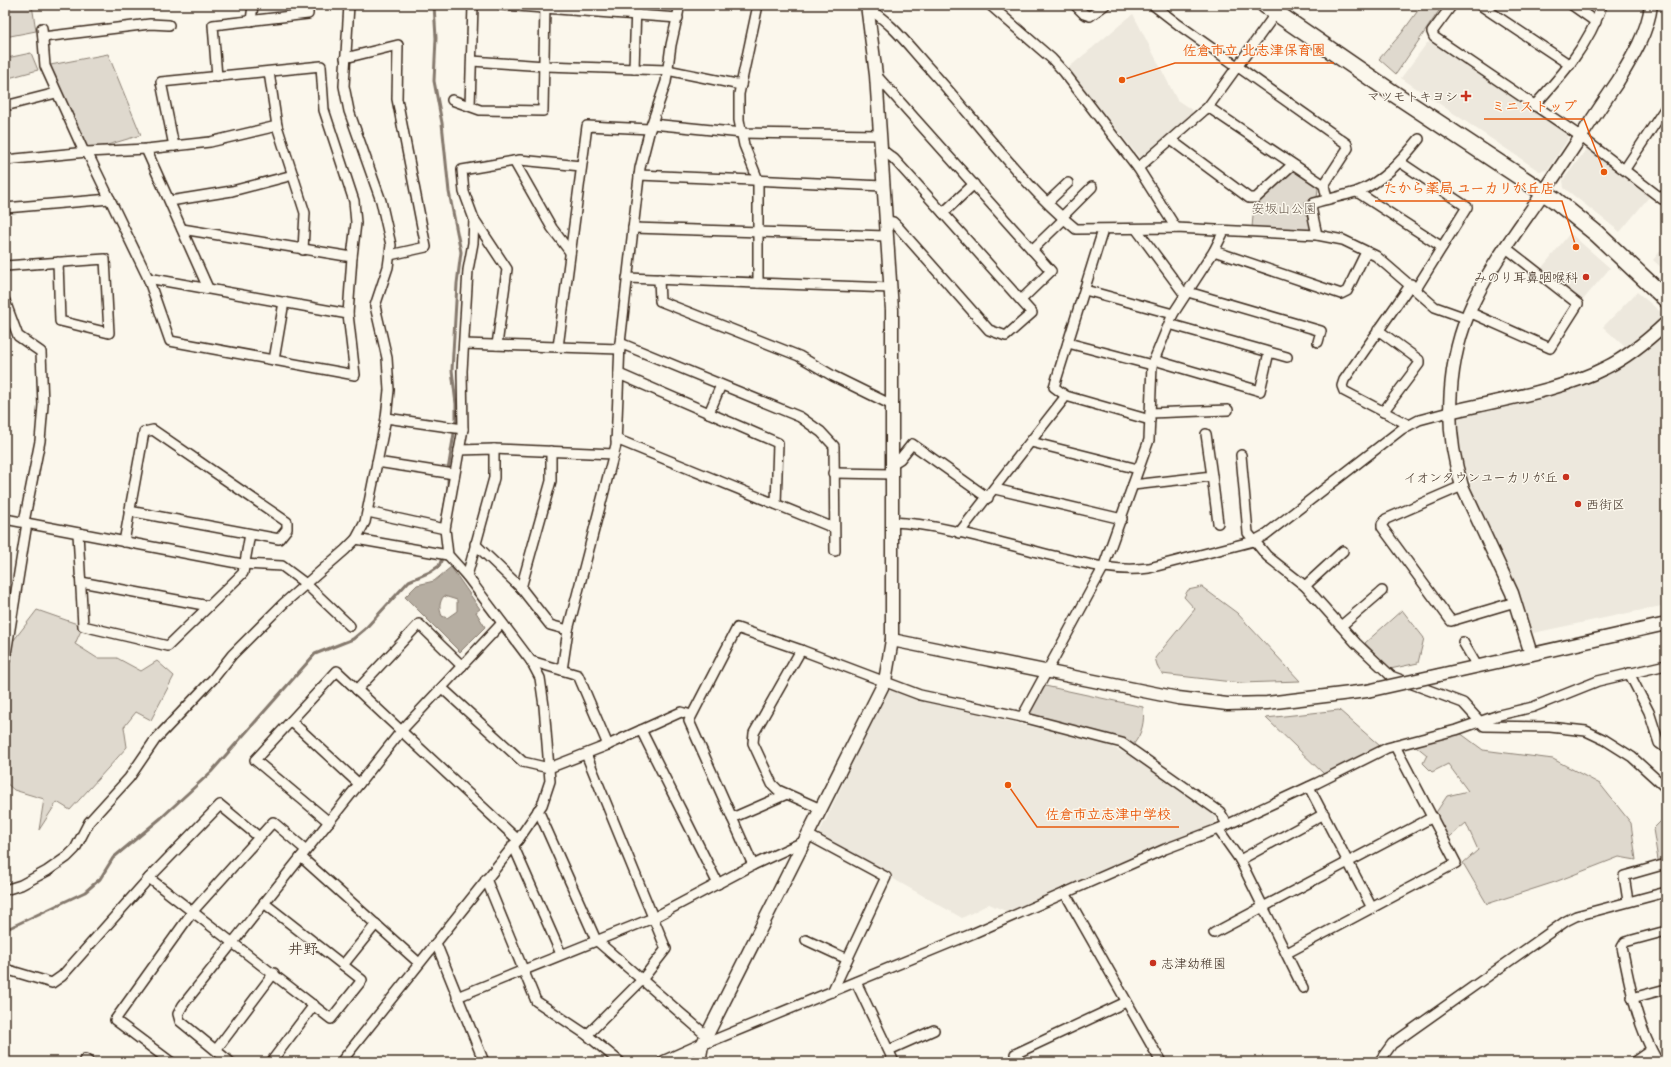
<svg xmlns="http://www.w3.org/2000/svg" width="1671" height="1067" viewBox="0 0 1671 1067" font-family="Itim,'Klee One',sans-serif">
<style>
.built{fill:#ede8dd}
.green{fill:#dfd9ce;stroke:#8d8276}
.water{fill:#b6aea2;stroke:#85796d;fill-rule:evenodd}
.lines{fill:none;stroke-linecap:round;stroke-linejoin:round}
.stream{stroke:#85796d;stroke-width:3}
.street-casing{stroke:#3b2a1e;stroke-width:12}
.secondary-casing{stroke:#3b2a1e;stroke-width:15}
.highway-casing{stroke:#3b2a1e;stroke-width:19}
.street{stroke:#fbf7ec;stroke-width:9}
.secondary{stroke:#fbf7ec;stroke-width:12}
.highway{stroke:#fbf7ec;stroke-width:16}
.secondary-bridge-casing{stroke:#3b2a1e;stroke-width:15;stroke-linecap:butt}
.secondary-bridge{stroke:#fbf7ec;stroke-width:12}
.poi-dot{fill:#c8321e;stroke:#fbf7ec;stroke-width:1.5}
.labels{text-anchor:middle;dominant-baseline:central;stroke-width:3;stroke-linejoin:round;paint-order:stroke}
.poi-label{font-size:13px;fill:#3b2a1e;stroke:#fbf7ec;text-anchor:end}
.park-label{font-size:13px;fill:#64564a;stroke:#fbf7ec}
.quarter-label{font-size:15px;fill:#3b2a1e;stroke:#fbf7ec}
.leader{fill:none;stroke:#e8590c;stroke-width:1.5}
.callout-dot{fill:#e8590c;stroke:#fbf7ec;stroke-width:1.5}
.callout-label{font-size:14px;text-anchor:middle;font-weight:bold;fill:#e8590c;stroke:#fbf7ec;stroke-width:3;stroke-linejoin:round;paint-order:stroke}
</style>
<rect width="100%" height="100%" fill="#fbf7ec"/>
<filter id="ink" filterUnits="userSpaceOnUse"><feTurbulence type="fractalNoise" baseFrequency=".025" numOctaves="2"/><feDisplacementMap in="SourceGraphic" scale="8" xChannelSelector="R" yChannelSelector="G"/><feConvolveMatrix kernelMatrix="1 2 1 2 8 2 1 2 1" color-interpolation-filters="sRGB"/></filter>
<g filter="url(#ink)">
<g class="built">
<path d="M1133,14L1177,100L1192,110V113L1142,157H1139L1087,92L1067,69Z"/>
<path d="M1430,42L1567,134L1568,139L1548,170L1539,171L1401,78L1427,43Z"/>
<path d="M1588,150L1649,197L1620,232L1564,188L1563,180L1585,151Z"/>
<path d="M1570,233L1610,268L1582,301L1541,269Z"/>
<path d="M1666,244V272L1653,260Z"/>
<path d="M1637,292L1663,314L1662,317L1626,348L1603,327Z"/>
<path d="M1666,331V605L1533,633L1518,594L1468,485L1459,454L1456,417L1459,415L1554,393L1610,373Z"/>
<path d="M888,689L913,699L1103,743L1131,756L1215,814L1214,826L1008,912L989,904L962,918L818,836Z"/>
</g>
<g class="green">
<path d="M5,5H32L36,31L5,37Z"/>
<path d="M1422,5H1443L1396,74L1379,59L1401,34Z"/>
<path d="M31,53L38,70L5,79V54L7,58Z"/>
<path d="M108,54L141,135L84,152L45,66Z"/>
<path d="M1293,171L1318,188L1317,198L1305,201L1311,228L1310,231L1252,228L1254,203H1257Z"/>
<path d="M1202,587L1237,613L1300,681L1241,683L1162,674L1158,668L1155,658L1195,609L1184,597L1188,590Z"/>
<path d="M37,610L83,626L75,644L97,658H117L141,671L157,661L174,676L151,720L136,712L124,727L127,747L70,810L57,802L39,830L44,799L14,790L5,782V660L7,649Z"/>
<path d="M1402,610L1424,638L1418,663L1390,669L1365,643Z"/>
<path d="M1045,686L1143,707C1145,721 1142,734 1133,745L1030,716L1028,714L1041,688Z"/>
<path d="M1339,710L1380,746L1378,749L1325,775L1266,718Z"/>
<path d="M1456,730L1483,750L1553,759L1600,784L1631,823L1636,860L1619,857L1555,882L1487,904L1463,863L1478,850L1466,823L1445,841L1433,817L1447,796L1468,791L1448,764L1432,772L1423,763L1427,755L1416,746Z"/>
<path d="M1666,816V864L1659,866L1653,829Z"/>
</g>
<path class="water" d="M451,567L480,609L476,612L485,627L460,652L405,597L417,585L434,581ZM444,596L457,600V611L447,618L442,616C439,609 439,602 444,596Z"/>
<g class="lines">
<g class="stream">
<path d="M434,5L436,38L434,81L442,123L449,192L461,252L457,284L452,370L456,404V421L448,470V489L441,526"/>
<path d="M459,573L523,658"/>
<path d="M5,930L85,892L100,879L113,858L161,818L211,772L315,654L353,639L365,629L409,581L430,572L439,566L443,556"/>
</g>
<g class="street-casing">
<g id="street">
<path d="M502,5L678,18"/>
<path d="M758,5L739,94V120L744,145L758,180V283"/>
<path d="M990,5L1052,59L1064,72L1138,168L1176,228"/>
<path d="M1075,5L1084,14L1090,16L1105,5"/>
<path d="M1153,5L1179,25L1347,144L1348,148L1324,185L1327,199"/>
<path d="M1452,5L1432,32L1434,37L1580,136L1662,199L1666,200"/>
<path d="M1480,5L1570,65"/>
<path d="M1572,5L1596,22"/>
<path d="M867,8C891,22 907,44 926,65C976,119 1019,182 1076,229L1176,228L1317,235L1343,240L1376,256L1435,307L1466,318"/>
<path d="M251,21L253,5"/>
<path d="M42,28L45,66L84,152"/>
<path d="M43,37L150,24L169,25"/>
<path d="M345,58L398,45L397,99L426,247L390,255"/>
<path d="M472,61L545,66L667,70L741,85"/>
<path d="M634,69L636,5"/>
<path d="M269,72L277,126"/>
<path d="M876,75L1051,271L1021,300"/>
<path d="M217,77L213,25L308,14V5"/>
<path d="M452,100L480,110L543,111L545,5"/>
<path d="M5,106L56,93"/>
<path d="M470,106L473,5"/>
<path d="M1534,106C1562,75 1589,45 1602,5"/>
<path d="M1208,107L1324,185"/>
<path d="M652,124L742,133L879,135"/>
<path d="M1171,140L1249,198H1256L1292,165"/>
<path d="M174,146L161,82L321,66L324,110L354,201L356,223L352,257"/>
<path d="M146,149L208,288"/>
<path d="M881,149L894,159L943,213L1032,313L1006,336L989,330L898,227L893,222L886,221"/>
<path d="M87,152L148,278L170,341L355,375L348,314L352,257L182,229"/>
<path d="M5,160L87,152L146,149L210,142L277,126L305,213L303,250"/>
<path d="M514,161L552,228L570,252"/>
<path d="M1400,162L1467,207L1416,289"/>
<path d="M1138,168L1208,107L1276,13"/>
<path d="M1625,169L1666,107"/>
<path d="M639,175L883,186"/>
<path d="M1357,192L1442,247"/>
<path d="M170,201L232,191L293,175"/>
<path d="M1048,202L1068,183"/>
<path d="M5,208L110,199"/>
<path d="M943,213L974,184"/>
<path d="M1062,217L1092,187"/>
<path d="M474,219L507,269L497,345"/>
<path d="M633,228L887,236"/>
<path d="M1103,230L1054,387L1066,396L1150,420"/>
<path d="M1137,230L1185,295"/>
<path d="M1317,235L1311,207L1314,203C1328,199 1342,196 1356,192C1382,183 1402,160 1419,139"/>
<path d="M1032,250L1064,219"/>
<path d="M1214,251L1341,294L1347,291L1366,252"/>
<path d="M5,266L105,259L109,333L60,321L58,262"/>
<path d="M148,278L348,314"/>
<path d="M627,278L891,288"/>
<path d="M659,279L660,301L799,356L833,376L892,405"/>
<path d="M1085,290L1173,314"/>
<path d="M1188,292L1321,331L1318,342"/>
<path d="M5,301L18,336L41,352L43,405L40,441L24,522"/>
<path d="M1469,312L1550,348L1578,304L1505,247"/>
<path d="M1378,330L1419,360V364L1383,412"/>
<path d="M620,343L800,417L821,432L834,446L835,551"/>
<path d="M1068,343L1152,365"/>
<path d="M464,344L620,349"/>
<path d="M558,347L587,126L650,129"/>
<path d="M1269,352L1287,357"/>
<path d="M274,360L284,302"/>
<path d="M1154,360L1260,391L1269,352L1169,324"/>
<path d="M619,374L778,443L776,504"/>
<path d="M709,413L721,385"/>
<path d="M1150,413L1228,410"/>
<path d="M386,418L463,429"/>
<path d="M1409,425L1344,391L1342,386L1344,380L1411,284"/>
<path d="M616,439L834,528"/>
<path d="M1031,442L1138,469"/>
<path d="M459,450L494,449L614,454"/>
<path d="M1241,455L1248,533L1267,556L1305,586L1356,643L1391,676L1463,703L1484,726L1550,727L1586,731L1605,740L1632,757L1666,788"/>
<path d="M377,462L454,474"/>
<path d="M892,464L900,459L912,444L988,498"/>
<path d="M833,473L892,474"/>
<path d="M1212,476L1218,523"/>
<path d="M1133,485L1212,476L1206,434"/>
<path d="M1462,486L1386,519L1382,524V527L1451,621L1515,602"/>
<path d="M995,489L1122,519"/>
<path d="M368,512L445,529"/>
<path d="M5,519L242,564L282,566L306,584L350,626"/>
<path d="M892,522C945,524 1009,546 1062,558C1091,565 1118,572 1149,568L1254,541L1265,535L1402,429L1419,420L1449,412"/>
<path d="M78,533L83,626L168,646L243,573L250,534"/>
<path d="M959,533L1066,396"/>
<path d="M356,539L448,555"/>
<path d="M124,542L144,432L153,430L287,522V529L279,539L129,511"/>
<path d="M475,544L521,588L550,625L568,630"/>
<path d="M467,576L494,478V449"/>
<path d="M81,582L209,606"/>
<path d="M1305,586L1343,551"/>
<path d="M521,588L551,481V451"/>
<path d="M1341,626L1382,591"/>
<path d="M1463,642L1477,666"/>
<path d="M801,650L920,695L1022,717L1122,743L1220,812L1227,824"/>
<path d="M5,660L27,523"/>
<path d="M531,661L578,675L608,745"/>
<path d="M562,670L568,630L616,445L620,343L640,168L650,129L666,82L671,45L680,5"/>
<path d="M1629,673L1649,712L1659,743L1666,748"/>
<path d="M442,688L523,762L549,768L608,745L681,712L691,715"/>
<path d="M357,690L419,624L462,666"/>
<path d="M1022,717L1103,568L1149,440L1152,365L1173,314L1214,251L1224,231"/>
<path d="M291,721L359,784"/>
<path d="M641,730L718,884"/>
<path d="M586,754L666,949L641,981L587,1035"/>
<path d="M1309,787L1372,908"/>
<path d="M538,810L596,940L707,1036"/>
<path d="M732,818L787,794"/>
<path d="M329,822L255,760L337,671L518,840"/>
<path d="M1218,829L1240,860L1303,988"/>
<path d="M808,835L886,877L832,992"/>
<path d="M513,845L561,954"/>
<path d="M301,857L419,963"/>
<path d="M1240,860L1324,814"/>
<path d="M753,865L689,721L737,628L801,650L754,733L753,743L772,784L778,790L821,809"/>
<path d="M149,878L331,1019L362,980L264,903"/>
<path d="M486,879L536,1001L587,1035L620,1062"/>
<path d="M5,890L21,885L47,871L67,857L75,849L89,822L129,778L155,740L213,679L232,655L283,604L345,550L356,539L365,522L386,418L389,390L387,358L375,306L388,267L391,245L381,201L349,111L344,86L349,5"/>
<path d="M1065,893L1161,1062"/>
<path d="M1628,901L1624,876L1666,864"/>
<path d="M1214,933L1433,817"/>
<path d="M806,940L847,959"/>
<path d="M436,943L484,1062"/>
<path d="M1287,953L1456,863L1395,746"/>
<path d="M343,965L376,924"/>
<path d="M5,969L52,983L62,976L149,878L220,805L259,837"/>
<path d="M856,982L894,1062"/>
<path d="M457,997L653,918L753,865L805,841"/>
<path d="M1632,998L1666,989"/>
<path d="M702,1045L974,933L1165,849L1218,829L1317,783L1387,748L1456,730L1499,715L1533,707L1598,681L1666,665"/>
<path d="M216,1050L274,973"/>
<path d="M889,1050L934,1030"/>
<path d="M1015,1054L1126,1002"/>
<path d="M83,1062L85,1059L89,1062"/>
<path d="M171,1062L115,1020L193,911L273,822L306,850"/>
<path d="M230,1062L180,1021L178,1014L183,1005L402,730L502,623"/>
<path d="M271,1062L314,1005"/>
<path d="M341,1062L518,840L542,805L550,781L544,706L540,678L531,661L467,576L448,555L445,529L463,429L462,371L468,270L473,243L474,219L464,192L462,170L520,160L581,166"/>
<path d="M1379,1062L1392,1044L1566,921L1576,916L1666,892"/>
<path d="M1634,1062L1651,1050"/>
<path d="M1658,1062C1637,1026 1630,987 1622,947L1625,942L1666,931"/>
</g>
</g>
<g class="secondary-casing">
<g id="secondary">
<path d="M1449,412C1499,400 1560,391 1605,368C1628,357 1648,340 1666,323"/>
<path d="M892,640L1178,698L1227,704L1267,703L1367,691"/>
<path d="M1531,654L1512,593L1462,486C1443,428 1447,359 1473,303C1491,265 1517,231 1541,196C1567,158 1592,119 1618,81C1632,58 1648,32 1651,5"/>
<path d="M1439,675L1666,624"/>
<path d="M664,1062L702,1045"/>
<path d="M699,1062L702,1045L885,681L892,640V310L876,75L867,5"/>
</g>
</g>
<g class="highway-casing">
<path id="highway" d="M1265,5L1390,91L1555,200L1597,234L1666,299"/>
</g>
<use href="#street" class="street"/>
<use href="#secondary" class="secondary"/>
<use href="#highway" class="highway"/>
<g class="secondary-bridge-casing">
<path id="secondary-bridge" d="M1367,691L1439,675"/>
</g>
<use href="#secondary-bridge" class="secondary-bridge"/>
</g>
</g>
<g class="poi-dot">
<path d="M1464 90h4v4h4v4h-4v4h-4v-4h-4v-4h4z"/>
<circle cx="1586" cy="277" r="4"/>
<circle cx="1566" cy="477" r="4"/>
<circle cx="1578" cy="504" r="4"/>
<circle cx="1153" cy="963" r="4"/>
</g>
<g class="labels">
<g class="poi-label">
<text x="1458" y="96">マツモトキヨシ</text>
<text x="1578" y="277">みのり耳鼻咽喉科</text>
<text x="1558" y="477">イオンタウンユーカリが丘</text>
<text x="1586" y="504" text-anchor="start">西街区</text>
<text x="1161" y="963" text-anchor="start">志津幼稚園</text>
</g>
<g class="park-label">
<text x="1284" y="208">安坂山公園</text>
</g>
<g class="quarter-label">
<text x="303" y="949">井野</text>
</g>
</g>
<path class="leader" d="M1122 80L1175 63H1334M1604 172L1584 119H1484M1576 247L1562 201H1375M1008 785L1037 827H1179"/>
<g class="callout-dot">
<circle cx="1122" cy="80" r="4"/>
<circle cx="1604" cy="172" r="4"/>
<circle cx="1576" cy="247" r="4"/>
<circle cx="1008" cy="785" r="4"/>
</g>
<g class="callout-label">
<text x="1254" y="55">佐倉市立 北志津保育園</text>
<text x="1534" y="111">ミニストップ</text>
<text x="1469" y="193">たから薬局 ユーカリが丘店</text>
<text x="1108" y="819">佐倉市立志津中学校</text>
</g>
<rect width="1671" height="1067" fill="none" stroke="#fbf7ec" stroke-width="20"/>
<rect x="10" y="10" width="1651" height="1047" fill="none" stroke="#3b2a1e" stroke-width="1.5" filter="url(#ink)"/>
</svg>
